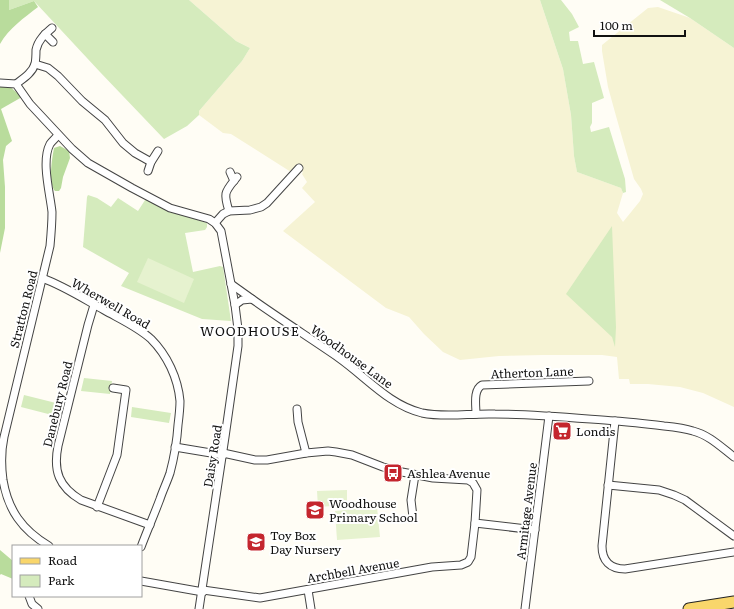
<svg xmlns="http://www.w3.org/2000/svg" width="734" height="609" viewBox="0 0 734 609" font-family="Literata,serif">
<style>
.farmland{fill:#f6f3d4}
.green{fill:#d5ebbd}
.forest{fill:#b9dc9c}
.pitch{fill:#e6f2cf}
.lines{fill:none;stroke-linecap:round;stroke-linejoin:round}
.street-casing{stroke:#444;stroke-width:9}
.primary-casing{stroke:#222;stroke-width:13}
.street{stroke:#fff;stroke-width:7}
.primary{stroke:#f9d66b;stroke-width:11}
.labels{text-anchor:middle;dominant-baseline:central;stroke-width:4;stroke-linejoin:round;paint-order:stroke}
.street-label{font-size:12px;fill:#111;stroke:#fff}
.poi-label{font-size:12px;fill:#111;stroke:#fff;text-anchor:start}
.neighbourhood-label{font-size:13px;letter-spacing:1px;fill:#111;stroke:#fff}
</style>
<rect width="100%" height="100%" fill="#fffdf5"/>
<path class="farmland" d="M189,0H540L563,69L571,115L574,156L577,172L621,188L623,193L617,213L623,222L640,201L643,194L641,189L634,179L616,116L608,87L602,51V45L648,8L658,7L690,18L734,48V407L703,393L680,387L648,384H630L629,379H619L617,357L602,355H543L499,356L460,360L443,352L424,334L409,317L386,308L283,231L315,202L302,188L307,182L302,174L303,172L297,167L291,172L231,134L223,133L199,115V111L242,61L250,48L236,41Z"/>
<g class="green">
<path d="M9,0H189L236,41L250,48L242,61L199,111V115L187,126L164,139L100,72L34,1L9,10Z"/>
<path d="M540,0H561L572,14L579,27L569,32L570,41H578L583,64L594,62L604,98L592,103V123L590,127L591,132L609,127L625,179L626,192L623,193L621,188L577,172L574,156L571,115L563,69Z"/>
<path d="M660,0H734V48L690,18Z"/>
<path d="M88,195L97,198L111,207L118,198L138,211L147,197L173,212L207,223V227L205,230L185,233L193,272L220,266L223,267L231,321L202,319L121,286L129,273L83,247L87,197Z"/>
<path d="M612,226L616,327L615,347L612,337L566,294Z"/>
<path d="M84,378L112,381L110,394L81,391Z"/>
<path d="M24,395L60,404L56,416L21,407Z"/>
<path d="M132,407L171,413L169,423L131,417Z"/>
</g>
<g class="forest">
<path d="M0,0H9V10L34,1L38,7C24,18 9,28 0,44Z"/>
<path d="M9,86L22,97L1,109L12,141L6,146L3,160L5,187V228L0,253V87Z"/>
<path d="M60,146L69,151L70,158L63,177L61,188L59,191H55C48,182 52,159 54,148Z"/>
<path d="M0,550L13,561V579L1,574L0,575Z"/>
</g>
<g class="pitch">
<path d="M148,258L194,279L184,303L137,282Z"/>
<path d="M347,490V505L318,507L317,491Z"/>
<path d="M377,507L380,537L337,540L335,511Z"/>
</g>
<g class="lines">
<g class="street-casing">
<g id="street">
<path d="M52,28C45,34 38,40 36,50C36,55 36,59 35,64L48,68L58,76L82,101L105,120L123,143L135,153L151,162"/>
<path d="M45,34L53,42"/>
<path d="M0,83L16,84L30,104L72,149L88,163L132,188L170,208L209,219L215,223L221,231L235,305L238,329V346L225,437L199,609"/>
<path d="M16,84C24,78 32,73 35,64"/>
<path d="M148,171L151,162L158,151"/>
<path d="M230,172L234,181"/>
<path d="M229,211C223,192 225,192 237,177"/>
<path d="M215,223L223,214L229,211L250,210L261,207L267,203L299,168"/>
<path d="M42,278C64,286 84,299 104,310C120,319 138,327 151,339C167,355 178,378 180,401C180,409 179,417 178,425C177,441 174,458 170,473C167,482 163,490 160,499C154,515 147,531 141,547"/>
<path d="M231,284L252,299"/>
<path d="M94,305L88,325L58,446C53,471 59,487 81,500L150,525"/>
<path d="M235,305L242,300L252,299C280,319 310,338 339,358C366,377 389,405 422,413C446,418 470,413 495,414C535,414 575,418 615,421C632,422 648,424 664,426C674,427 684,428 693,431C709,435 721,447 734,457"/>
<path d="M297,409L298,422L306,453"/>
<path d="M476,414C476,405 473,390 482,385L589,381"/>
<path d="M615,421L602,546C602,561 610,569 625,569L734,552"/>
<path d="M175,447L223,455"/>
<path d="M223,453L255,460H267L306,453L328,451L336,452L352,455L383,467L402,472L433,478L468,480L473,483L477,490L475,523L535,530"/>
<path d="M608,485L659,490L674,495L685,500L734,536"/>
<path d="M97,507L117,455L126,390L113,388"/>
<path d="M413,517L411,500L415,475"/>
<path d="M49,546C22,530 8,510 3,480C1,465 1,451 4,437L50,246C51,235 52,223 52,212C50,193 41,161 50,144C52,141 56,138 58,135"/>
<path d="M141,581L203,592"/>
<path d="M203,590L260,598L432,567L461,565L468,562L471,557L475,523"/>
<path d="M308,590L311,609"/>
<path d="M29,596L32,604L38,609"/>
<path d="M525,609L549,416"/>
</g>
</g>
<g class="primary-casing">
<path id="primary" d="M689,609L734,602"/>
</g>
<use href="#street" class="street"/>
<use href="#primary" class="primary"/>
</g>
<defs>
<g id="supermarket-square" transform="scale(1)"><rect x="-9" y="-9" width="18" height="18" rx="4" fill="#c4262e" stroke="#fff"/><path d="M-6-5.5h2.5l.6 2H6L4.5 2H-2.5L-4.4-4H-6ZM-1.5 3.2a1.3 1.3 0 1 0 .1 0ZM3 3.2a1.3 1.3 0 1 0 .1 0Z" fill="#fff"/></g>
<g id="bus-square" transform="scale(1)"><rect x="-9" y="-9" width="18" height="18" rx="4" fill="#c4262e" stroke="#fff"/><path d="M-5-6H5V4H4V6H2V4H-2V6H-4V4H-5ZM-3.5-4V0h7V-4ZM-3.5 1.2v1.5H-2V1.2ZM2 1.2v1.5H3.5V1.2Z" fill="#fff"/></g>
<g id="school-square" transform="scale(1)"><rect x="-9" y="-9" width="18" height="18" rx="4" fill="#c4262e" stroke="#fff"/><path d="M0-5L7-2L0 1L-7-2ZM-4 1L0 2.5L4 1V4Q0 6-4 4Z" fill="#fff"/></g>
</defs>
<g fill-rule="evenodd">
<use href="#supermarket-square" x="562" y="431"/>
<use href="#bus-square" x="393" y="473"/>
<use href="#school-square" x="315" y="510"/>
<use href="#school-square" x="256" y="542"/>
</g>
<g class="labels">
<g class="street-label">
<text transform="translate(111 303) rotate(30)">Wherwell Road</text>
<text transform="translate(23 309) rotate(-76)">Stratton Road</text>
<text transform="translate(352 356) rotate(36)">Woodhouse Lane</text>
<text transform="translate(532 372) rotate(-2)">Atherton Lane</text>
<text transform="translate(57 404) rotate(-76)">Danebury Road</text>
<text transform="translate(212 456) rotate(-81)">Daisy Road</text>
<text transform="translate(526 511) rotate(-83)">Armitage Avenue</text>
<text transform="translate(353 570) rotate(-10)">Archbell Avenue</text>
</g>
<g class="poi-label">
<text x="576" y="431">Londis</text>
<text x="407" y="473">Ashlea Avenue</text>
<text x="329" y="503">Woodhouse<tspan x="329" dy="14">Primary School</tspan></text>
<text x="270" y="535">Toy Box<tspan x="270" dy="14">Day Nursery</tspan></text>
</g>
<g class="neighbourhood-label">
<text x="250" y="330">WOODHOUSE</text>
</g>
</g>
<rect x="12" y="545" width="130" height="52" fill="#ffffff" stroke="#a0a0a0"/>
<rect x="20" y="558" width="20" height="6" fill="#f9d66b" stroke="#a0a0a0"/>
<text x="48" y="565" font-size="12" fill="#111111">Road</text>
<rect x="20" y="575" width="20" height="12" fill="#d5ebbd" stroke="#a0a0a0"/>
<text x="48" y="585" font-size="12" fill="#111111">Park</text>
<path d="M594 30v6h91v-6" fill="none" stroke="#111111" stroke-width="2"/>
<text x="600" y="30" font-size="12" fill="#111111" stroke="#ffffff" stroke-width="3" paint-order="stroke">100 m</text>
</svg>
